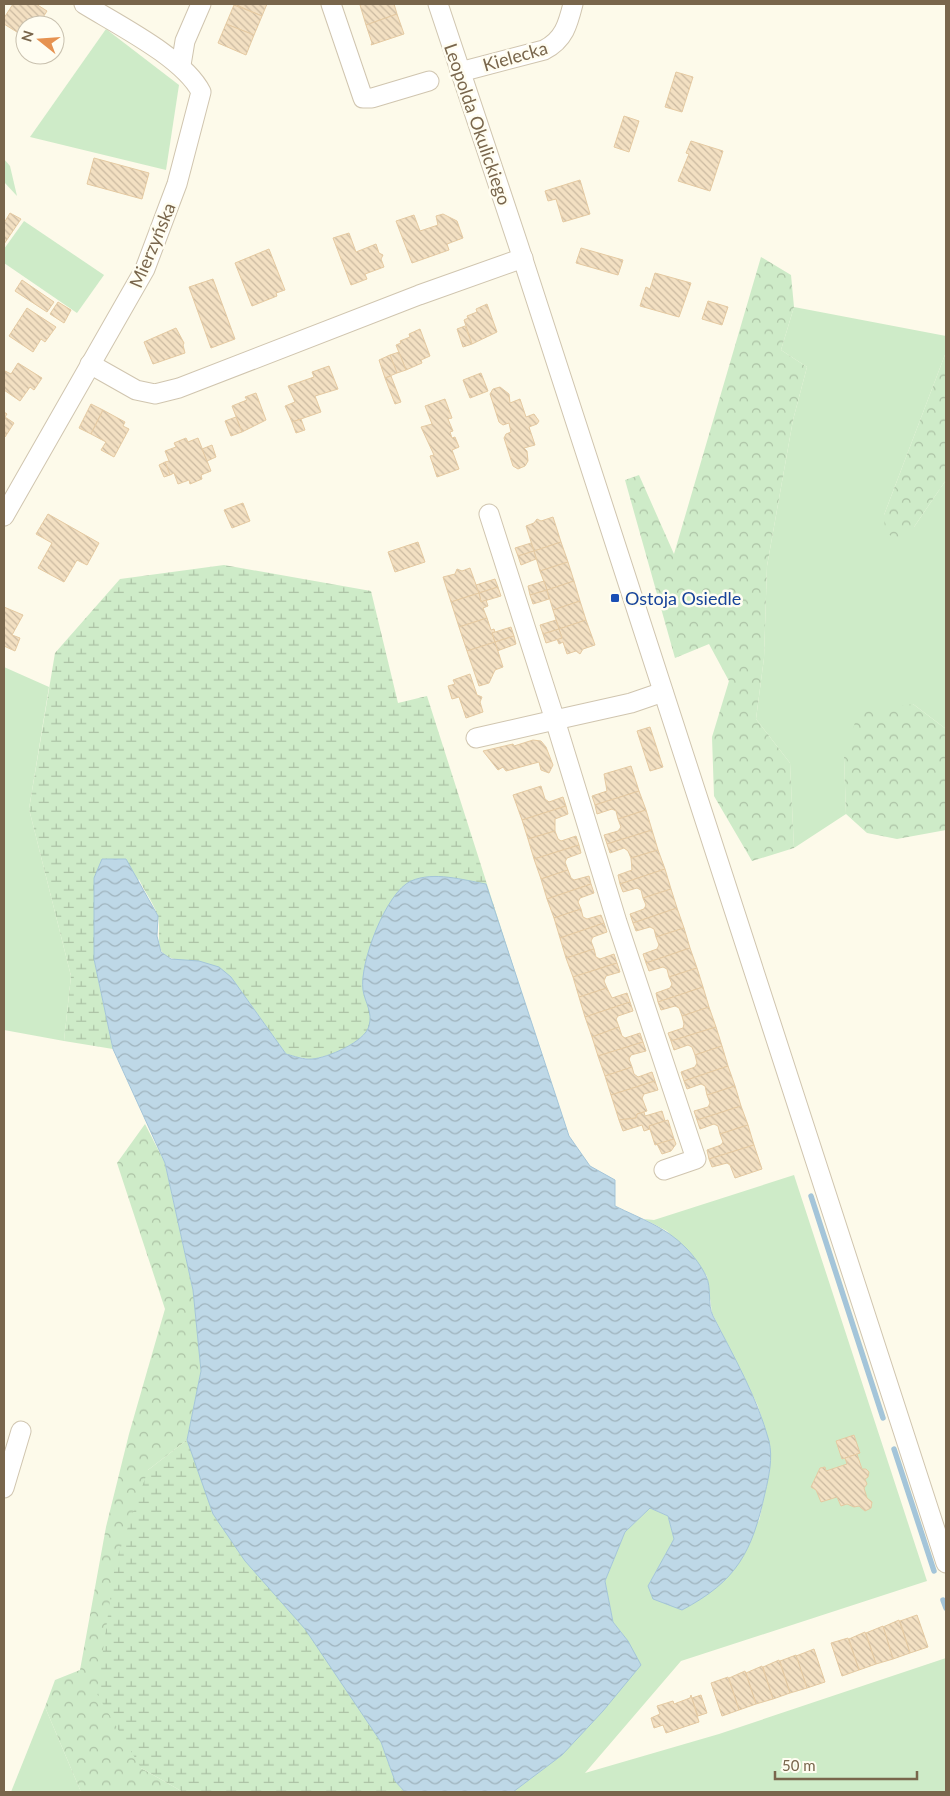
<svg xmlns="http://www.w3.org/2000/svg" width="950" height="1796" viewBox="0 0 950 1796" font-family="Lato,sans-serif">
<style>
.green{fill:#ceebc8}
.forest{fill:url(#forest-crowns)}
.wetland{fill:url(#wetland-marsh)}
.water{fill:url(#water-waves);stroke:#a4c5d9}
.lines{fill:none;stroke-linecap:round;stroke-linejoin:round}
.stream{stroke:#a4c5d9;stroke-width:5.5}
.building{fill:url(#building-back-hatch);stroke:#e5caa2}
.minor-casing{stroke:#d0c5af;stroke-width:21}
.minor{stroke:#fff;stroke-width:19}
.transit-dot{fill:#1a4fb4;stroke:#fffdf1;stroke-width:2}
.labels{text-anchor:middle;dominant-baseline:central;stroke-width:5;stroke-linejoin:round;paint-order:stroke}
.street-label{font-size:18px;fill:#79664c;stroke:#fffdf1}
.transit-label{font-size:18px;fill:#164399;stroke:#fffdf1;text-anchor:start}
</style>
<defs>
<pattern id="forest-crowns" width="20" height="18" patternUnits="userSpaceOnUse" patternTransform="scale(1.25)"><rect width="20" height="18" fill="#ceebc8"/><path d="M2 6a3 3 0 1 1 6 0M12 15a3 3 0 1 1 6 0" fill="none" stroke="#acc2a5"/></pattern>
<pattern id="wetland-marsh" width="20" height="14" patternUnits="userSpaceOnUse" patternTransform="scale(1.25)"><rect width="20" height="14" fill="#ceebc8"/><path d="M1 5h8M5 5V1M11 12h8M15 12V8" fill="none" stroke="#acc2a5"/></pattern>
<pattern id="water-waves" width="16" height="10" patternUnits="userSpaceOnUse" patternTransform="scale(1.25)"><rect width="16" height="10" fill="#bed8e7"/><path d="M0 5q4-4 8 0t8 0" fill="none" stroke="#9fb3bd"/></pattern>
<pattern id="building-back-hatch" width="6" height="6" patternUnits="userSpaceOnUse" patternTransform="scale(1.25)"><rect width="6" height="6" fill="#f3e0c2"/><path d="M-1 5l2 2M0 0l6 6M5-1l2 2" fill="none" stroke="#cab9a0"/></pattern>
</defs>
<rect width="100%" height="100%" fill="#fdfaea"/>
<g class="green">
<path d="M106,29L179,85L166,170L30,137Z"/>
<path d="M4,159L10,166L17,196L4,182Z"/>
<path d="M24,221L104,275L77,313L4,263V249Z"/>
<path d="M794,307L946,336V352L884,515L914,527L946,480V729L913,704L844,757L846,814L794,848L790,763L756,719L764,658L767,566L793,420L807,367L781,350Z"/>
<path d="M4,667L49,687L29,809L71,976L64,1041L4,1030Z"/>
<path d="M794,1175L927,1581L681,1661L585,1773L719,1734L946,1658V1792H513L562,1754L628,1641L613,1622L605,1581L625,1532L650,1508L668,1516L674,1539L648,1586L759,1521L770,1469L769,1443L758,1406L712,1313L707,1276L667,1231L644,1219L654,1220Z"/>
<path d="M45,1707L81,1792H11Z"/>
</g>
<g class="forest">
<path d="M761,257L791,275L794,307L781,350L807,367L793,420L767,566L764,658L756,719L790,763L794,848L752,861L714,796L712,737L729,681L709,644L675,658L625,480L639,475L674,554Z"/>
<path d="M946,352V480L914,527L896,540L885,531L884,515Z"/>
<path d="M913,704L946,729V830L897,839L867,833L846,814L844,757L858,713Z"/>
<path d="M145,1124L165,1163L193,1290L201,1371L187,1440L148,1470L141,1768L183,1792H81L45,1707L55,1680L80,1670L106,1527L129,1434L165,1309L117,1163Z"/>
</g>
<g class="wetland">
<path d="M224,565L371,591L398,703L427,696L553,1091L363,989C367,1001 374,1014 369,1027C364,1042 325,1060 309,1059C301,1058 293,1056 286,1054L246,998L180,960C148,956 164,933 157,914C153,902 144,891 139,879L94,959L113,1049L64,1041L71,976L29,809L55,653L120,579Z"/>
<path d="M223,1439L381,1742L395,1781L405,1792H183L141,1768L97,1694L115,1564L148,1470L187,1440Z"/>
</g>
<path class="water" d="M102,859H126L158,916L157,936L161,952L171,959L199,961L219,967L231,977L286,1054C294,1056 304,1060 312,1059C327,1058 365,1042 369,1026C373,1012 365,1003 363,990C359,964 386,892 411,881C434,871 463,880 486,884L569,1136L590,1166L615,1180V1206C641,1219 666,1227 686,1248C693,1255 702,1267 706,1276C712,1288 707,1304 713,1316C734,1357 757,1397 769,1441C773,1458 769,1476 765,1493C752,1552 737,1581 682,1610L653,1599L648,1586L674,1539L668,1516L650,1508L625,1532L605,1581L613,1622L628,1641L641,1665L603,1711L562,1755L513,1792H405L395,1781L381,1742L305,1629L245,1561L213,1514L187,1440L201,1371L193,1290L165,1163L113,1049L94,959V878Z"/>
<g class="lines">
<g class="stream">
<path d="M811,1196L883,1418"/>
<path d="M894,1449L934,1571"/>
<path d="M943,1600L946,1608"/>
</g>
</g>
<g class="building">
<path d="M13,4H36L47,11L38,25H25V37L4,24V18Z"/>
<path d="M234,4H267L262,16Z"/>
<path d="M364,4H394L397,14L366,25L360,5Z"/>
<path d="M234,5L262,16L254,35L226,24Z"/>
<path d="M397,14L404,34L371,45L372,43L366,25Z"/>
<path d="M226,24L254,35L246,55L218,43Z"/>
<path d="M676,72L693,77L682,112L665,107Z"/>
<path d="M624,116L639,121L629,152L614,147Z"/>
<path d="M691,141L723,151L710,191L678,181L689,154L686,153Z"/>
<path d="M94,158L149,173L142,199L87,184Z"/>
<path d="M580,180L590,214L563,222L556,199L548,201L545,191Z"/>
<path d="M10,213L21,219L4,244V223Z"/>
<path d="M443,214L457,221L463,238L447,244L449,250L412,263L396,221L414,215L420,231L438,225L436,216Z"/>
<path d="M349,233L356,252L376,244L379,253L383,255L381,259L384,267L365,274L367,279L351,285L333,238Z"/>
<path d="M581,248L623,260L618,275L576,263Z"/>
<path d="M269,249L285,290L276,293L277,296L252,306L235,263Z"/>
<path d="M655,273L691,283L679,317L640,306L646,287L650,289Z"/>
<path d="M213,279L235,339L211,348L189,287Z"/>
<path d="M22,280L54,302L47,312L15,291Z"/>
<path d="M708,301L728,307L722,325L702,319Z"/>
<path d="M58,302L71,310L64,323L50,314Z"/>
<path d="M487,304L497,332L472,344L464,320L468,318L467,316L477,312L476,309Z"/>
<path d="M27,308L56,327L45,342L41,339L33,352L9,336Z"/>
<path d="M465,326L472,344L463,347L457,329Z"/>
<path d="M176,328L184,343L183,345L185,353L153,364L144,342Z"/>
<path d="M420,329L430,356L421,360L422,363L406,370L396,345L401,343L400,341L410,337L409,334Z"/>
<path d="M399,352L406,370L397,373L390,355Z"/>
<path d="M390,355L397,373L385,378L379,360Z"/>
<path d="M18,363L42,378L34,390L30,387L20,401L4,390V373L5,371L11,374Z"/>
<path d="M329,366L338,389L315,396L321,412L292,422L285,406L295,402L288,386L314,377L312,372Z"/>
<path d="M481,373L488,391L470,398L463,380Z"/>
<path d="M391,376L401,402L395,404L385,378Z"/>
<path d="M500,387L509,394L510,403L520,399L526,417L534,414L539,421L537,424L529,427L535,445L524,448L527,451L528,461L525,466L518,469L513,466L504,438L506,434L511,432L509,423L503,425L499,422L490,394L493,389Z"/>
<path d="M256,393L266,420L242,432L232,406L247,400L245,397Z"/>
<path d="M445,399L452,418L448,419L453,431L450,432L452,438L455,437L459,447L452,450L459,469L437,477L430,456L434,455L421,427L432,424L425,406Z"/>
<path d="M91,404L103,410L91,434L79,428Z"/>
<path d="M103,410L125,422L123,426L129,429L114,457L101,450L106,442L91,434Z"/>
<path d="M4,412L7,414L5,417L14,423L5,437Z"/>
<path d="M236,417L242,432L231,436L225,421Z"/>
<path d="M301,419L305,430L296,433L292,422Z"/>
<path d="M186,438L188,442L198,438L211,471L201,475L202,479L190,484L189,480L178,484L174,473L170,475L165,462L169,461L165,451L176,447L174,443Z"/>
<path d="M212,445L216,457L207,461L202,449Z"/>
<path d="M165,462L170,475L164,477L159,465Z"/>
<path d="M243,503L250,521L232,528L224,510Z"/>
<path d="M48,514L99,543L87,565L77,560L64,582L38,568L52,543L36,534Z"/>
<path d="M553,517L561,542L534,551L526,526L534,523L537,519L541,521Z"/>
<path d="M418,542L425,562L395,572L388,552Z"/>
<path d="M561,542L568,562L540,571L534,551Z"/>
<path d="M531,543L534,551L518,556L515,548Z"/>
<path d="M534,551L536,559L521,565L518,556Z"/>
<path d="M568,562L574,581L547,590L540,571Z"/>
<path d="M470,568L479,593L451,602L443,577L455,574L457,569L462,571Z"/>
<path d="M495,579L498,587L479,593L476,585Z"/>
<path d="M544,581L547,590L530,595L528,586Z"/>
<path d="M574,581L580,601L553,610L547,590Z"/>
<path d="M498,587L501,596L481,602L479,593Z"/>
<path d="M547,590L549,599L533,604L530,595Z"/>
<path d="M479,593L481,602L486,600L488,606L483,608L487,618L459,627L451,602Z"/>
<path d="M580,601L586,620L559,629L553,610Z"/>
<path d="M4,607L23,615L12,635L20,638L15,651L4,646Z"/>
<path d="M487,618L491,630L494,629L495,632L492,633L495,642L467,651L459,627Z"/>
<path d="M556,620L559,629L543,634L540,625Z"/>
<path d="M586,620L595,645L583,649L580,654L576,651L567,654L563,642L559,644L557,639L562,638L559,629Z"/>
<path d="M511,627L514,636L495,642L492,633Z"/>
<path d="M559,629L562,638L546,643L543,634Z"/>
<path d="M514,636L516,644L497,651L495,642Z"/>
<path d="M495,642L503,667L495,670L489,683L479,686L467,651Z"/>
<path d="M470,674L477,695L482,697L480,702L483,712L466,718L459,697L452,699L448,686L455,684L453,680Z"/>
<path d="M650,727L663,767L650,771L637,731Z"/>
<path d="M533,740L541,741L546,747L553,765L549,773L541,770L539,762L506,771L503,767L498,770L483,751L513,744L514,746Z"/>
<path d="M631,766L639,791L595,805L592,796L607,791L604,774Z"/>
<path d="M541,786L545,799L549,802L563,797L566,806L522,820L513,795Z"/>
<path d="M639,791L646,810L618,819L616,811L612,809L597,814L595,805Z"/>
<path d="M566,806L568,814L555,819V831L528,839L522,820Z"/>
<path d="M646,810L652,830L607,844L604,835L618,831L621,827L618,819Z"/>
<path d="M652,830L658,850L631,858L628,851L624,848L610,853L607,844Z"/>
<path d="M555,831L558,839L561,841L576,836L579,845L534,859L528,839Z"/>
<path d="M579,845L581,853L567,858L565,862L568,870L541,879L534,859Z"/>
<path d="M658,850L665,869L620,884L618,875L632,870L631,858Z"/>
<path d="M665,869L671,889L643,898L641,890L637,888L623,892L620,884Z"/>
<path d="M568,870L571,878L574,880L589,876L591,884L547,899L541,879Z"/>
<path d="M591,884L594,893L580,898L578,902L581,909L554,918L547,899Z"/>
<path d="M671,889L677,908L633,923L630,914L644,909L646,905L643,898Z"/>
<path d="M677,908L684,928L656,937L654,929L650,927L636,931L633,923Z"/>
<path d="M581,909L583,917L587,919L601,915L604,923L560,938L554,918Z"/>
<path d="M604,923L607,932L593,937L591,941L594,949L566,958L560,938Z"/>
<path d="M684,928L690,948L646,963L643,954L657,949L659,945L656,937Z"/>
<path d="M690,948L697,968L669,977L667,969L663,967L649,971L646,963Z"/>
<path d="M594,949L596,957L600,959L614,954L617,963L573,977L566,958Z"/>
<path d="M617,963L620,972L606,976L604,981L607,988L579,997L573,977Z"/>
<path d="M697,968L703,987L658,1002L656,993L670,988L672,984L669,977Z"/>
<path d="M703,987L709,1007L682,1016L679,1008L675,1006L661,1010L658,1002Z"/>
<path d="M607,988L612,998L627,993L630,1002L585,1017L579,997Z"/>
<path d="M630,1002L633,1011L618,1016L616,1019L619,1027L592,1037L585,1017Z"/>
<path d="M709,1007L716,1027L671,1041L668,1033L683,1028L684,1024L682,1016Z"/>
<path d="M619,1027L622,1036L625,1038L640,1033L643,1042L598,1056L592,1037Z"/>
<path d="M716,1027L722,1046L695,1055L692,1047L688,1045L674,1050L671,1041Z"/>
<path d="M643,1042L646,1051L631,1055L629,1059L632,1067L605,1076L598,1056Z"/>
<path d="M722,1046L728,1066L684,1081L681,1072L695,1067L697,1063L695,1055Z"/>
<path d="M728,1066L735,1086L707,1095L705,1086L701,1084L687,1089L684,1081Z"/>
<path d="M632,1067L634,1074L638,1077L652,1072L655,1081L611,1095L605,1076Z"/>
<path d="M655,1081L658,1090L644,1094L642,1098L647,1111L637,1114L636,1118L619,1120L611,1095Z"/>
<path d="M735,1086L741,1106L697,1120L694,1111L708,1107L710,1103L707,1095Z"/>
<path d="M741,1106L748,1125L720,1134L718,1126L714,1124L700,1129L697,1120Z"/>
<path d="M662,1111L665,1121L649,1126L650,1129L644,1131L642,1125L623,1131L619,1120L636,1118L637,1114L644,1112L645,1116Z"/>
<path d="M668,1120L674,1139L655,1145L649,1126Z"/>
<path d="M748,1125L754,1145L709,1159L707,1150L721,1145L723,1142L720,1134Z"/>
<path d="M674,1139L676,1144L671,1151L662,1154L657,1144Z"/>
<path d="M754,1145L762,1169L735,1178L730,1165L727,1163L712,1167L709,1159Z"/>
<path d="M854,1435L860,1453L842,1459L836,1441Z"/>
<path d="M857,1454L862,1469H866L869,1472L868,1477L865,1479L867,1484L864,1488L867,1498L872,1502L871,1508L865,1511L859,1506L854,1507L847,1504L841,1506L837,1497L821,1502L816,1490L811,1487L820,1468L825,1467L826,1471L847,1464L845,1458Z"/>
<path d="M917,1615L928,1647L910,1653L900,1621Z"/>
<path d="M899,1620L910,1653L893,1659L883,1627Z"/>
<path d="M883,1626L893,1659L876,1664L866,1633Z"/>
<path d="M865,1632L876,1664L859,1670L849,1639Z"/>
<path d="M848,1638L859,1670L842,1676L831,1643Z"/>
<path d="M814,1649L825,1682L807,1688L796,1656Z"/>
<path d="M796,1655L807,1688L790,1693L780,1661Z"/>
<path d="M779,1660L790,1693L773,1699L763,1667Z"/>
<path d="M762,1666L773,1699L756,1704L746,1673Z"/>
<path d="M745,1671L756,1704L739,1710L729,1678Z"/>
<path d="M728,1677L739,1710L722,1716L711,1683Z"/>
<path d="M691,1695L699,1722L666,1733L663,1725L654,1728L651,1718L660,1714L657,1706L673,1701L674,1704L690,1698Z"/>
<path d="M701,1695L707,1713L698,1716L692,1698Z"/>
</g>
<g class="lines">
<g class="minor-casing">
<g id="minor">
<path d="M331,4L363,98H372L429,81"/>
<path d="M438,4L518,244L946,1563"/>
<path d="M181,65L185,41L201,4"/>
<path d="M460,72L544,50C564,40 568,24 573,4"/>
<path d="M90,364L136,390L155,394L179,388L419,295L523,258"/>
<path d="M489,514L555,720L631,703L663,692"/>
<path d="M4,516L145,269L177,184L201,92C184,58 118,25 84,4"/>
<path d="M476,738L555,720L617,922L696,1159L664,1170"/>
<path d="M4,1488L21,1431"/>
</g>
</g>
<use href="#minor" class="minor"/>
</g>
<rect class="transit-dot" x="610" y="593" width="10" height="10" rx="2.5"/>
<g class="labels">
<g class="street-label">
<text transform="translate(515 56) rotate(-16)">Kielecka</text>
<text transform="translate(478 124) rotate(71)">Leopolda Okulickiego</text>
<text transform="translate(152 245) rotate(-67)">Mierzyńska</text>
</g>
<g class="transit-label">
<text x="625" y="598">Ostoja Osiedle</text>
</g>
</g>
<rect width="950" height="1796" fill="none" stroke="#79664c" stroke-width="10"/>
<g transform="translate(40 40) rotate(287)"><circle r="24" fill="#fffdf1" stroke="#c9c1af"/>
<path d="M0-4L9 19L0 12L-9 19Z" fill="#e69250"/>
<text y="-8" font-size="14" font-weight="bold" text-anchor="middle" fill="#79664c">N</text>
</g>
<path d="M775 1771v8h142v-8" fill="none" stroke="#79664c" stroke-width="2.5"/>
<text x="782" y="1771" font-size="15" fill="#79664c" stroke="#fffdf1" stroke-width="4" paint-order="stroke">50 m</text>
</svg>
